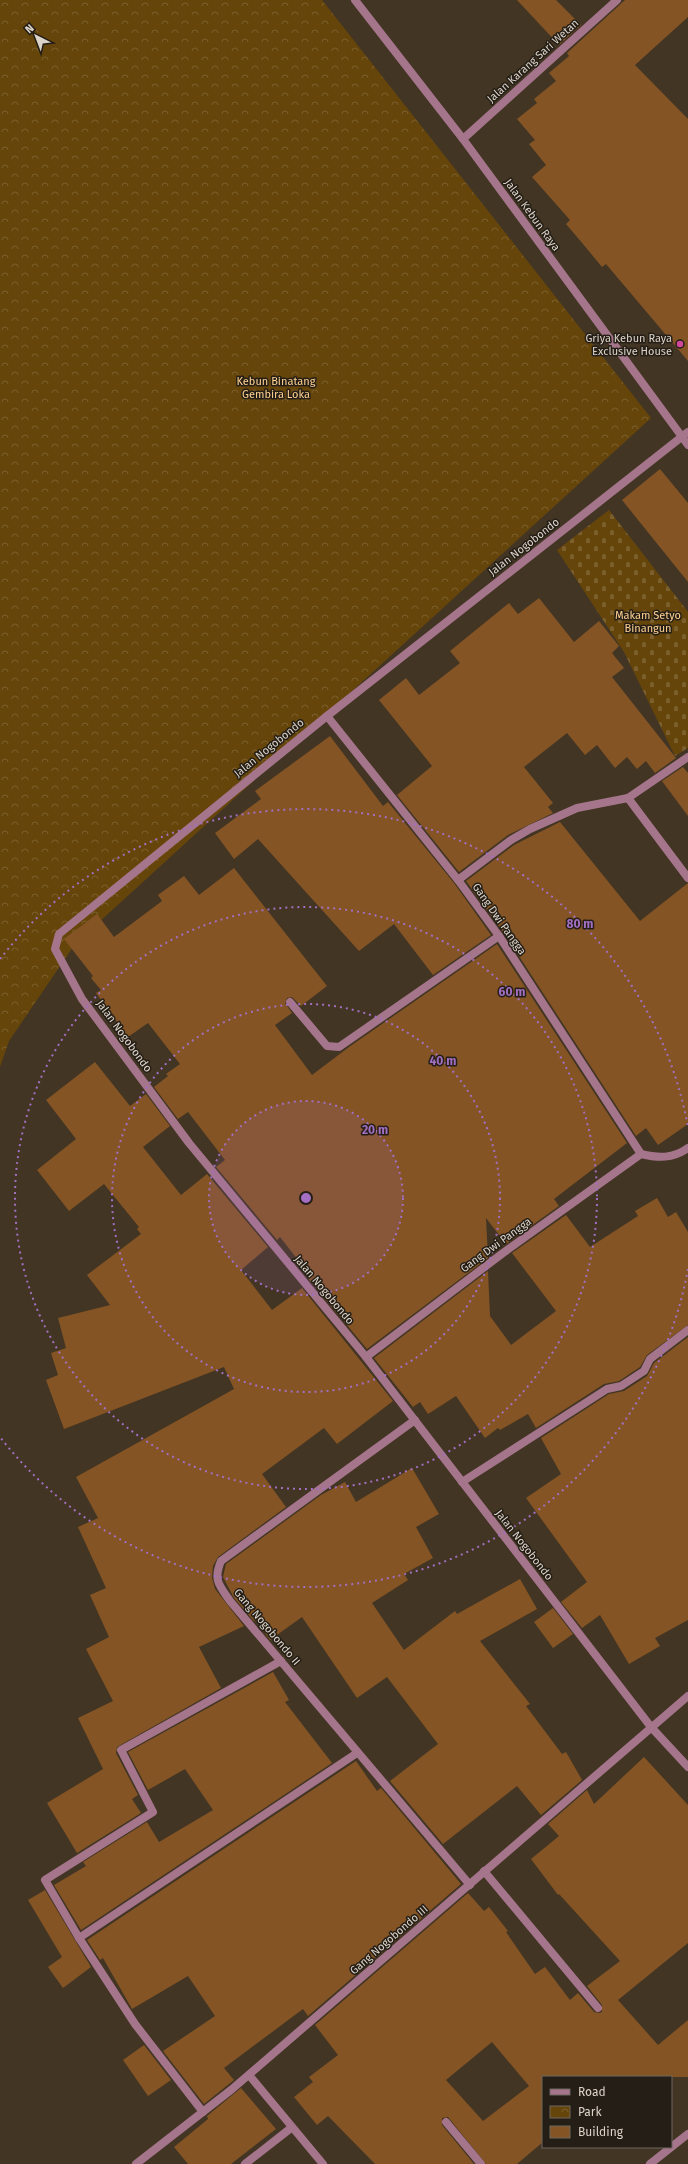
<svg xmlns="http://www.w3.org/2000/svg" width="688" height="2164" viewBox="0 0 688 2164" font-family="'Fira Sans',sans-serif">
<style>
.cemetery{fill:url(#cemetery-stones)}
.park{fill:url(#park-crowns)}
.building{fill:#845425;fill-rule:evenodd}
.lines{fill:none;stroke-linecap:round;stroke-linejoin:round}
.minor{stroke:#a5758c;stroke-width:8}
.tertiary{stroke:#a5758c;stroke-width:8}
.ring{fill:none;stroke:#a26fc3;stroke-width:2;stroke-dasharray:2 4}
.hotel-dot{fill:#d1479c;stroke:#241e16;stroke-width:1.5}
.labels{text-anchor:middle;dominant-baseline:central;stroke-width:3;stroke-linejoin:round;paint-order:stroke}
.street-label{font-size:11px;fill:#dcd4c9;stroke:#241e16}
.poi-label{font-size:11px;fill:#dcd4c9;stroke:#241e16;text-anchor:end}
.park-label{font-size:11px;fill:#ffd292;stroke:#241e16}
.centre{fill:#a26fc3;stroke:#241e16;stroke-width:2}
.ring-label{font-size:12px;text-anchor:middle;font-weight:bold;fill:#a26fc3;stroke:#241e16;stroke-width:3;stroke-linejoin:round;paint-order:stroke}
</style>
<defs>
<pattern id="cemetery-stones" width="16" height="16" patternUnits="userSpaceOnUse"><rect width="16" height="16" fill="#66450b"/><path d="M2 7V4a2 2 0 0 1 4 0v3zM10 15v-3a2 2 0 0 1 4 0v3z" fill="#7b5f2d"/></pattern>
<pattern id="park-crowns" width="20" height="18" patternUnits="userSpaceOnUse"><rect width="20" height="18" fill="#66450b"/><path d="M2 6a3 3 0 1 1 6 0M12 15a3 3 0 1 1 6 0" fill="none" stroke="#7b5f2d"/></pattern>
</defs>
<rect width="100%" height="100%" fill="#423523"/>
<path class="cemetery" d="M609,510L688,612V748L675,756L624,652L557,550Z"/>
<path class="park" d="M0,0H322L651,418L75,944L9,1041L0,1067Z"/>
<g class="building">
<path d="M517,0H556L581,25L559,45Z"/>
<path d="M625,0H688V17L635,65L688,119V361L606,264L602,267L583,244L566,224L570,220L532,177L546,165L529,144L535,140L517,119L537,103L534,99L556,81L549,73L569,56L567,53Z"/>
<path d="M660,469L688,503V582L622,500Z"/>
<path d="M539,598L574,642L599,621L619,646L612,653L624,668L612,677L676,758L655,773L646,761L637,769L627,757L615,768L597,745L585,755L567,733L524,767L553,803L548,807L553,813L508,835L459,872L397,795L432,766L379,700L406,678L419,695L460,663L450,651L509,603L518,614Z"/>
<path d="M330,736L383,806L388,802L454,883L491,935L433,975L394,924L359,951L258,839L234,859L215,833L261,799L255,791Z"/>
<path d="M683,767L688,773V816L662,781Z"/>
<path d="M560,822L640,921L688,883V1124L658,1145L646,1128L636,1136L504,933L466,881L514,845Z"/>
<path d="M234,868L327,986L301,1006L292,997L287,998L285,1003L292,1013L275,1025L312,1075L349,1047L497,944L627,1143L554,1199L559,1206L506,1244L486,1218L488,1258L367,1349L307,1277L298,1260L280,1237L277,1240L216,1167L225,1160L188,1112L178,1119L154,1087L168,1076L166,1074L180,1064L148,1023L128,1037L96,993L101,990L91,978L93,976L64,939L97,914L114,937L162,901L158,895L184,876L199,895Z"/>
<path d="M95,1062L130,1106L146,1094L170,1126L143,1147L181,1195L207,1174L268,1247L241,1270L272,1310L302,1288L393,1401L337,1444L324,1428L262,1474L286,1507L218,1557L213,1566L212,1578L215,1589L244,1626L199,1647L221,1688L117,1747L116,1753L138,1795L132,1799L141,1813L77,1853L47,1803L103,1769L78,1718L113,1701L86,1649L109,1637L90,1595L106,1588L78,1527L98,1518L76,1477L234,1389L224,1367L64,1429L46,1380L58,1375L51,1353L66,1348L58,1318L110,1305L87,1275L141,1234L137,1229L139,1227L104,1184L69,1211L37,1170L76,1139L46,1100Z"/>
<path d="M657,1198L668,1217L676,1212L688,1232V1325L647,1355L640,1367L619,1381L604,1384L536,1428L528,1414L500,1430L498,1428L485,1438L456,1396L428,1414L420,1402L413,1407L374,1358L488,1271L490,1316L511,1345L556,1311L512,1253L566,1215L590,1247L638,1216L635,1211Z"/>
<path d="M688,1337V1620L655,1638L660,1646L629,1664L600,1615L582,1628L561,1602L587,1582L526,1498L561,1474L541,1438L609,1394L624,1391L647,1376L654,1363Z"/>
<path d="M412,1468L439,1514L416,1527L433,1558L404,1574L408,1580L372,1603L404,1650L455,1611L457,1614L520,1579L537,1609L480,1641L530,1704L526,1706L562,1754L566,1752L582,1780L541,1815L517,1786L443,1844L390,1781L438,1744L387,1677L357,1698L302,1617L270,1640L256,1620L254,1621L234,1598L223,1577L226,1564L321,1495L345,1482L356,1502Z"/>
<path d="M553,1608L573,1634L553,1648L534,1622Z"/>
<path d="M273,1672L289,1700L285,1702L332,1763L81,1930L54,1885L86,1866L83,1862L147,1822L159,1842L213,1810L185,1769L148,1790L128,1752Z"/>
<path d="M644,1757L688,1805V1943L618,2000L658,2045L688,2020V2077H543V2142L517,2164H486L448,2117L442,2118V2125L474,2164H375L328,2116L317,2125L294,2097L313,2082L309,2077L338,2055L315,2025L468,1893L484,1911L489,1907L508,1931L506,1932L535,1974L545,1967L570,2000L578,1993L594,2012L599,2013L602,2012V2005L587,1986L620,1961L559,1894L558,1895L531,1859L559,1836L548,1824L587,1790L594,1804ZM492,2042L529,2086L483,2121L446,2080Z"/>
<path d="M356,1761L377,1791L381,1788L461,1884L308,2016L303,2009L224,2068L234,2080L204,2104L163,2051L215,2016L188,1976L132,2009L103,1958L100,1960L87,1940Z"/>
<path d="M45,1890L91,1967L63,1988L48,1967L62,1957L28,1900Z"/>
<path d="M144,2045L171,2080L148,2096L123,2060Z"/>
<path d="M241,2088L276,2129L231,2164H188L174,2147L208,2119L207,2116Z"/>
</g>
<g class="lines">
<g class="minor">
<path d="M463,139L617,0"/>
<path d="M688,432L327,716L59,934L55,949L82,999L189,1143L366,1357L651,1727L688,1767"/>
<path d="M327,716L458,880"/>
<path d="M628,798L688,878"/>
<path d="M290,1002L327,1046L339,1047L499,936"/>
<path d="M641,1154L499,936L458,880L511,840L530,829L577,808L628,798L688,757"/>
<path d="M366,1357L503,1253L641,1154C658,1158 673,1159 688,1148"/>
<path d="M415,1420L221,1561C213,1580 219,1585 230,1601L470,1885"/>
<path d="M462,1482L607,1389L621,1386L644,1371L650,1359L688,1330"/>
<path d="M484,1871L598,2008"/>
<path d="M79,1938L45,1880L153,1812L121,1750L281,1661"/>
<path d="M249,2075L323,2164"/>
<path d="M203,2112L135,2024L79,1938L357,1753"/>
<path d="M446,2122L481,2164"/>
<path d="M136,2164L231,2090L688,1696"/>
<path d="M245,2164L291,2128"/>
<path d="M650,2164L688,2134"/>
</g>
<path class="tertiary" d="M355,0L463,139L688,445"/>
</g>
<circle cx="306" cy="1198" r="97" fill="#a26fc3" fill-opacity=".12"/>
<g class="ring">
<circle cx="306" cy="1198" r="97"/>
<circle cx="306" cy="1198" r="194"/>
<circle cx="306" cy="1198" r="291"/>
<path d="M688 1269A388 388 0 0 1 0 1437M0 959A388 388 0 0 1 688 1127"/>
</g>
<circle class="hotel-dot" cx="680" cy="344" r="4"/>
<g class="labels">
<g class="street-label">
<text transform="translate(533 61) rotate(-42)">Jalan Karang Sari Wetan</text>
<text transform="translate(532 215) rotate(54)">Jalan Kebun Raya</text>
<text transform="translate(524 547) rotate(-38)">Jalan Nogobondo</text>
<text transform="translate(269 748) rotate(-39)">Jalan Nogobondo</text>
<text transform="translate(499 919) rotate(55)">Gang Dwi Pangga</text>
<text transform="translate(124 1036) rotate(54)">Jalan Nogobondo</text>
<text transform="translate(496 1245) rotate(-36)">Gang Dwi Pangga</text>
<text transform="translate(324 1290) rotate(50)">Jalan Nogobondo</text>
<text transform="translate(524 1545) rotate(52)">Jalan Nogobondo</text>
<text transform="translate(267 1627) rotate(50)">Gang Nogobondo II</text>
<text transform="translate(389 1940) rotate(-41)">Gang Nogobondo III</text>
</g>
<g class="poi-label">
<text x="672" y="338">Griya Kebun Raya<tspan x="672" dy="13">Exclusive House</tspan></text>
</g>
<g class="park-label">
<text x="276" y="381">Kebun Binatang<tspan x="276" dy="13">Gembira Loka</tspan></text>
<text x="648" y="615">Makam Setyo<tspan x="648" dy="13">Binangun</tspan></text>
</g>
</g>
<circle cx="306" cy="1198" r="6" class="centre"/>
<g class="ring-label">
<text x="580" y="928">80 m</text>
<text x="512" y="996">60 m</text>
<text x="443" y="1065">40 m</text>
<text x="375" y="1134">20 m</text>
</g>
<rect x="542" y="2076" width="130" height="72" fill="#241e16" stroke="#6e675e"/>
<rect x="550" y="2089" width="20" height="6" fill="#a5758c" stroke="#6e675e"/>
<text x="578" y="2096" font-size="12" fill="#dcd4c9">Road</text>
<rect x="550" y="2106" width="20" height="12" fill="url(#park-crowns)" stroke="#6e675e"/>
<text x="578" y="2116" font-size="12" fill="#dcd4c9">Park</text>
<rect x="550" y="2126" width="20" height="12" fill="#845425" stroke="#6e675e"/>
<text x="578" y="2136" font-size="12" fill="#dcd4c9">Building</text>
<g transform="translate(36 36) rotate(318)" stroke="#241e16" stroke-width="3" paint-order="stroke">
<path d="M0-3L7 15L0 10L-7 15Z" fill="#dcd4c9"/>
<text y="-6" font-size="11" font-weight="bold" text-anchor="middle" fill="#dcd4c9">N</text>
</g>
</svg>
